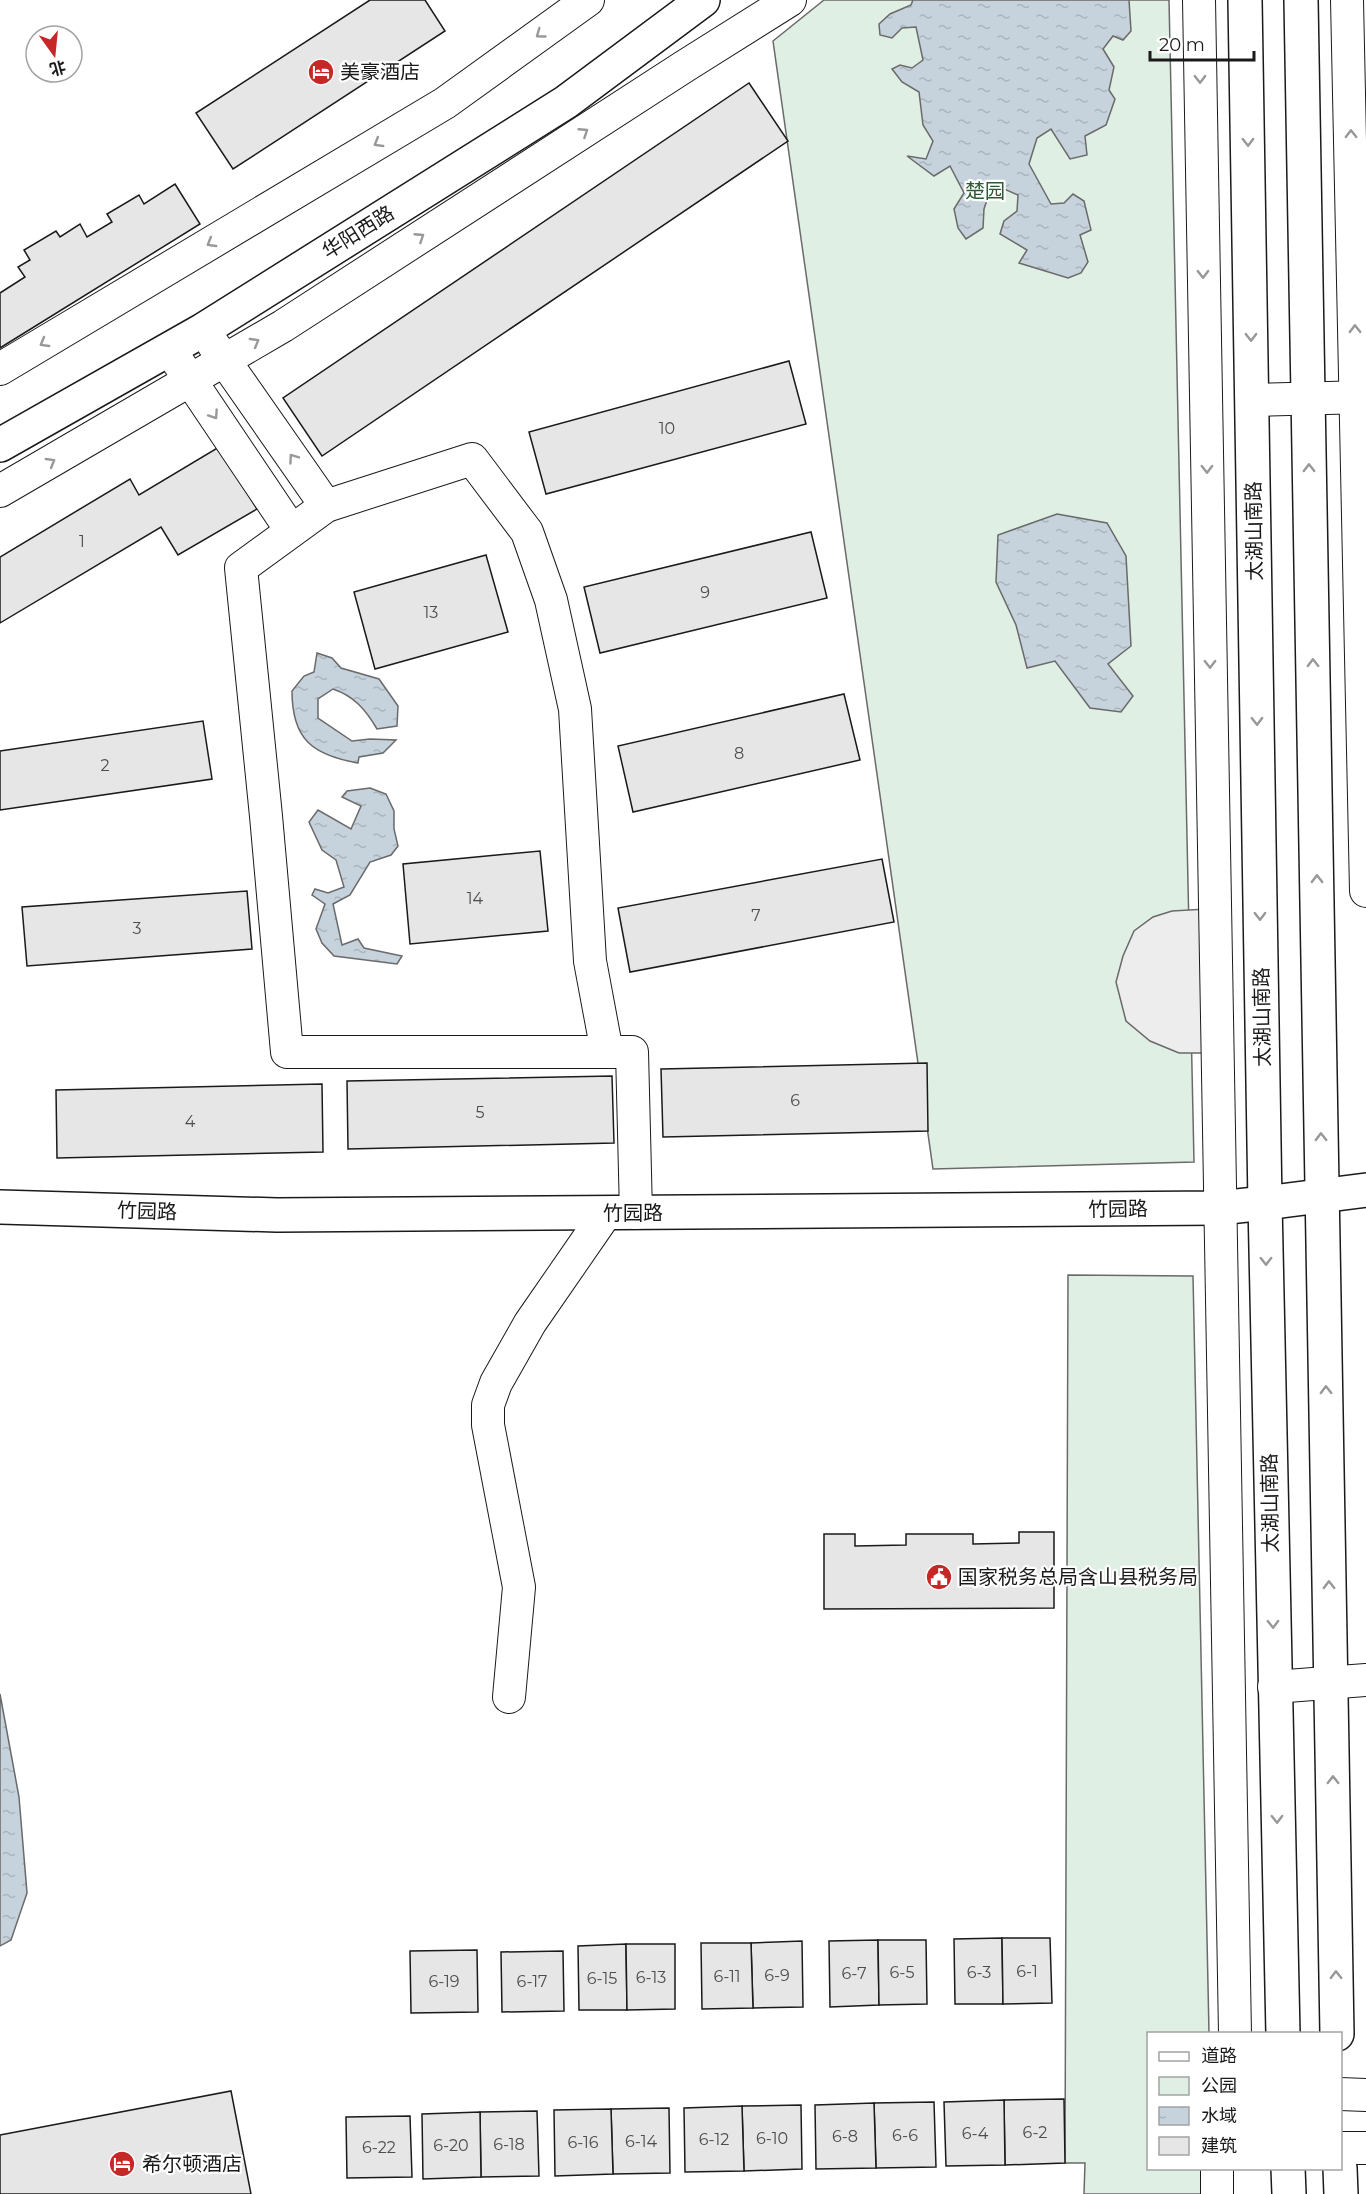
<svg xmlns="http://www.w3.org/2000/svg" width="1366" height="2194" viewBox="0 0 1366 2194" font-family="Montserrat,'Noto Sans SC',sans-serif">
<style>
.park{fill:#e0efe3;stroke:#6a6a6a;stroke-width:1.5}
.parking{fill:#ededed;stroke:#6a6a6a;stroke-width:1.5}
.water{fill:url(#water-ripples);stroke:#6a6a6a;stroke-width:1.5}
.building{fill:#e6e6e6;stroke:#1a1a1a;stroke-width:1.5}
.lines{fill:none;stroke-linecap:round;stroke-linejoin:round}
.minor-casing{stroke:#1a1a1a;stroke-width:34}
.tertiary-casing{stroke:#1a1a1a;stroke-width:36}
.secondary-casing{stroke:#1a1a1a;stroke-width:36}
.primary-casing{stroke:#1a1a1a;stroke-width:36}
.minor{stroke:#fff;stroke-width:32}
.tertiary{stroke:#fff;stroke-width:33}
.secondary{stroke:#fff;stroke-width:33}
.primary{stroke:#fff;stroke-width:33}
.oneway{stroke:#989898}
.labels{text-anchor:middle;dominant-baseline:central;stroke-width:4.5;stroke-linejoin:round;paint-order:stroke}
.number-label{font-size:16px;fill:#4d4d4d}
.poi-label{font-size:20px;fill:#1a1a1a;stroke:#fff;text-anchor:start}
.park-label{font-size:20px;fill:#2b5a34;stroke:#fff}
.street-label{font-size:20px;fill:#1a1a1a;stroke:#fff}
</style>
<defs>
<pattern id="water-ripples" width="26" height="14" patternUnits="userSpaceOnUse" patternTransform="scale(1.5)"><rect width="26" height="14" fill="#c6d2dc"/><path d="M2 4q2-2 4 0t4 0M15 11q2-2 4 0t4 0" fill="none" stroke="#aab4bc"/></pattern>
</defs>
<rect width="100%" height="100%" fill="#fff"/>
<g class="park">
<path d="M824,0H1169L1194,1162L933,1169L773,41Z"/>
<path d="M1068,1275L1193,1276L1209,2033L1148,2034V2168L1212,2169L1213,2194H1084L1085,2163H1065Z"/>
</g>
<path class="parking" d="M1206,909L1208,1053H1179L1150,1041L1126,1021L1116,982L1123,956L1134,931L1153,917L1172,911Z"/>
<g class="water">
<path d="M913,0H1129L1131,31L1123,40L1113,36L1103,49L1114,67L1109,90L1115,99L1106,125L1085,136L1087,155L1070,159L1051,129L1037,138L1029,164L1051,204L1064,203L1073,194L1084,201L1091,230L1080,235L1088,262L1081,273L1068,278L1019,263L1027,250L1000,234L1004,221L1017,211L1018,195L1002,188L988,197L984,209L983,228L966,239L958,228L954,209L964,193L950,166L934,176L907,156L926,159L933,141L923,125L919,92L902,82L892,69L900,65L912,68L923,60L916,27L902,28L892,38L880,35L879,24L890,14L911,5Z"/>
<path d="M1057,514L1107,523L1126,556L1131,646L1108,664L1133,696L1121,712L1090,708L1055,661L1027,668L1016,625L996,582L998,535Z"/>
<path d="M317,653L332,658L341,668L379,679L398,706L397,726L377,729C366,710 354,696 333,689L318,699V718L352,741L370,739L396,740L383,753L359,757L358,763C312,755 292,739 292,691L304,676L314,672Z"/>
<path d="M370,788L386,794L394,811V829L398,846L391,855L370,862L350,895L333,904L342,945L358,939L364,948L402,956L397,964L334,956L322,943L316,929L325,904L312,895L315,889L328,893L344,887L336,860L322,850L309,822L318,810L351,829L361,806L342,797L347,791Z"/>
<path d="M0,1694L19,1797L27,1893L11,1940L0,1946Z"/>
</g>
<g class="building">
<path d="M370,0H425L445,31L233,169L196,113Z"/>
<path d="M749,83L788,141L322,456L283,398Z"/>
<path d="M175,184L200,224L0,348V293L25,277L18,267L30,260L24,250L56,231L60,237L80,224L87,237L112,222L107,214L139,195L144,204Z"/>
<path d="M789,361L806,424L546,494L529,432Z"/>
<path d="M219,447L257,509L178,555L161,527L0,623V557L130,479L139,495Z"/>
<path d="M811,532L827,598L600,653L584,587Z"/>
<path d="M486,555L508,632L375,669L354,592Z"/>
<path d="M844,694L860,760L633,812L618,746Z"/>
<path d="M203,721L212,779L0,810V751Z"/>
<path d="M540,851L548,931L410,944L403,864Z"/>
<path d="M882,859L894,922L630,972L618,908Z"/>
<path d="M247,891L252,949L27,966L22,907Z"/>
<path d="M927,1063L928,1131L663,1137L661,1069Z"/>
<path d="M612,1076L614,1143L348,1149L347,1081Z"/>
<path d="M322,1084L323,1152L57,1158L56,1090Z"/>
<path d="M1019,1532H1054V1608L824,1609V1534H855V1546L906,1545V1534H973V1544L1019,1543Z"/>
<path d="M1002,1938L1003,2004H955L954,1939Z"/>
<path d="M1002,1938H1050L1052,2003L1003,2004Z"/>
<path d="M878,1940L879,2005L830,2007L829,1941Z"/>
<path d="M878,1940H926L927,2004L879,2005Z"/>
<path d="M802,1941L803,2007L753,2008L751,1943Z"/>
<path d="M701,1943H751L753,2008L702,2009Z"/>
<path d="M626,1944L627,2010H579L578,1946Z"/>
<path d="M626,1944H675V2009L627,2010Z"/>
<path d="M477,1950L478,2012L411,2013L410,1951Z"/>
<path d="M563,1951L564,2011L502,2012L501,1952Z"/>
<path d="M231,2091L251,2194H0V2135Z"/>
<path d="M1064,2099L1065,2163L1005,2165L1004,2100Z"/>
<path d="M1004,2100L1005,2165L946,2166L944,2102Z"/>
<path d="M934,2102L936,2167L876,2168L874,2103Z"/>
<path d="M874,2103L876,2168L816,2169L815,2105Z"/>
<path d="M801,2105L802,2169L744,2171L742,2106Z"/>
<path d="M742,2106L744,2171L685,2172L684,2108Z"/>
<path d="M669,2108L670,2173L613,2174L611,2109Z"/>
<path d="M611,2109L613,2174L555,2176L554,2110Z"/>
<path d="M537,2111L539,2176L481,2177L480,2112Z"/>
<path d="M480,2112L481,2177L423,2179L422,2114Z"/>
<path d="M410,2116L412,2177L347,2178L346,2117Z"/>
</g>
<g class="lines">
<g class="minor-casing">
<g id="minor">
<path d="M1199,0L1235,2034"/>
<path d="M1347,0L1366,891"/>
<path d="M213,344L326,506"/>
<path d="M178,362L291,530"/>
<path d="M0,369L445,103L588,0"/>
<path d="M1252,400L1366,397"/>
<path d="M0,491L283,326L685,66L790,0"/>
<path d="M607,1052L590,961L575,709L551,600L527,532L472,459L326,506L241,568L266,816L287,1052H632L636,1213"/>
<path d="M1274,1687L1366,1680"/>
<path d="M509,1697L519,1587L488,1425V1405L496,1383L530,1323L606,1213"/>
<path d="M1340,2094L1366,2095"/>
<path d="M1340,2148H1366"/>
<path d="M1217,2168V2194"/>
</g>
</g>
<g class="tertiary-casing">
<path id="tertiary" d="M0,1207L277,1215L1219,1208L1265,1203"/>
</g>
<g class="secondary-casing">
<g id="secondary">
<path d="M0,445L203,330L566,102L703,0"/>
<path d="M1265,1203L1366,1190"/>
</g>
</g>
<g class="primary-casing">
<g id="primary">
<path d="M1245,0L1265,1203L1283,2034"/>
<path d="M1301,0L1337,2034"/>
<path d="M1288,2168L1289,2194"/>
<path d="M1340,2168L1341,2194"/>
</g>
</g>
<use href="#minor" class="minor"/>
<use href="#tertiary" class="tertiary"/>
<use href="#secondary" class="secondary"/>
<use href="#primary" class="primary"/>
</g>
<defs><path id="oneway-chevron" d="M-2-3.5L2.5 0L-2 3.5" fill="none" stroke-width="1.6" stroke-linecap="round" stroke-linejoin="round" transform="scale(1.5)"/></defs>
<g class="oneway">
<use href="#oneway-chevron" transform="translate(540 34) rotate(144)"/>
<use href="#oneway-chevron" transform="translate(1200 79) rotate(89)"/>
<use href="#oneway-chevron" transform="translate(584 132) rotate(-33)"/>
<use href="#oneway-chevron" transform="translate(1351 134) rotate(-91)"/>
<use href="#oneway-chevron" transform="translate(1248 142) rotate(89)"/>
<use href="#oneway-chevron" transform="translate(378 143) rotate(149)"/>
<use href="#oneway-chevron" transform="translate(420 237) rotate(-33)"/>
<use href="#oneway-chevron" transform="translate(211 243) rotate(149)"/>
<use href="#oneway-chevron" transform="translate(1203 274) rotate(89)"/>
<use href="#oneway-chevron" transform="translate(1355 329) rotate(-91)"/>
<use href="#oneway-chevron" transform="translate(1251 337) rotate(89)"/>
<use href="#oneway-chevron" transform="translate(255 342) rotate(-30)"/>
<use href="#oneway-chevron" transform="translate(44 343) rotate(150)"/>
<use href="#oneway-chevron" transform="translate(214 415) rotate(56)"/>
<use href="#oneway-chevron" transform="translate(293 458) rotate(-125)"/>
<use href="#oneway-chevron" transform="translate(51 462) rotate(-30)"/>
<use href="#oneway-chevron" transform="translate(1309 468) rotate(-91)"/>
<use href="#oneway-chevron" transform="translate(1207 469) rotate(89)"/>
<use href="#oneway-chevron" transform="translate(1313 663) rotate(-91)"/>
<use href="#oneway-chevron" transform="translate(1210 664) rotate(89)"/>
<use href="#oneway-chevron" transform="translate(1257 721) rotate(89)"/>
<use href="#oneway-chevron" transform="translate(1317 879) rotate(-91)"/>
<use href="#oneway-chevron" transform="translate(1260 916) rotate(89)"/>
<use href="#oneway-chevron" transform="translate(1321 1137) rotate(-91)"/>
<use href="#oneway-chevron" transform="translate(1266 1261) rotate(89)"/>
<use href="#oneway-chevron" transform="translate(1326 1390) rotate(-91)"/>
<use href="#oneway-chevron" transform="translate(1329 1585) rotate(-91)"/>
<use href="#oneway-chevron" transform="translate(1273 1624) rotate(89)"/>
<use href="#oneway-chevron" transform="translate(1333 1780) rotate(-91)"/>
<use href="#oneway-chevron" transform="translate(1277 1819) rotate(89)"/>
<use href="#oneway-chevron" transform="translate(1336 1975) rotate(-91)"/>
</g>
<defs>
<g id="hotel-disc" transform="scale(1.35)"><circle r="9.5" fill="#c62828" stroke="#fff"/><path d="M-6-4.5h1.5V1H6V5H4.5V3h-9V5H-6ZM-4 0a1.8 1.8 0 1 1 3.6 0ZM.5 0V-2.5h3Q6-2.5 6 0Z" fill="#fff"/></g>
<g id="civic-disc" transform="scale(1.35)"><circle r="9.5" fill="#c62828" stroke="#fff"/><path d="M-.6-6.5H3V-4.5H.6V-3L4-1V1h2V6H-6V1h2V-1L-.6-3ZM-1.2 2.5V6h2.4V2.5Z" fill="#fff"/></g>
</defs>
<g fill-rule="evenodd">
<use href="#hotel-disc" x="321" y="72"/>
<use href="#civic-disc" x="939" y="1577"/>
<use href="#hotel-disc" x="122" y="2164"/>
</g>
<g class="labels">
<g class="number-label">
<text x="667" y="428">10</text>
<text x="82" y="541">1</text>
<text x="705" y="592">9</text>
<text x="431" y="612">13</text>
<text x="739" y="753">8</text>
<text x="105" y="765">2</text>
<text x="475" y="898">14</text>
<text x="756" y="915">7</text>
<text x="137" y="928">3</text>
<text x="795" y="1100">6</text>
<text x="480" y="1112">5</text>
<text x="190" y="1121">4</text>
<text x="1027" y="1971">6-1</text>
<text x="902" y="1972">6-5</text>
<text x="979" y="1972">6-3</text>
<text x="854" y="1973">6-7</text>
<text x="777" y="1975">6-9</text>
<text x="727" y="1976">6-11</text>
<text x="651" y="1977">6-13</text>
<text x="602" y="1978">6-15</text>
<text x="444" y="1981">6-19</text>
<text x="532" y="1981">6-17</text>
<text x="1035" y="2132">6-2</text>
<text x="975" y="2133">6-4</text>
<text x="905" y="2135">6-6</text>
<text x="845" y="2136">6-8</text>
<text x="772" y="2138">6-10</text>
<text x="714" y="2139">6-12</text>
<text x="641" y="2141">6-14</text>
<text x="583" y="2142">6-16</text>
<text x="509" y="2144">6-18</text>
<text x="451" y="2145">6-20</text>
<text x="379" y="2147">6-22</text>
</g>
<g class="poi-label">
<text x="340" y="72">美豪酒店</text>
<text x="958" y="1577">国家税务总局含山县税务局</text>
<text x="142" y="2164">希尔顿酒店</text>
</g>
<g class="park-label">
<text x="985" y="191">楚园</text>
</g>
<g class="street-label">
<text transform="translate(358 232) rotate(-32)">华阳西路</text>
<text transform="translate(1254 531) rotate(-91)">太湖山南路</text>
<text transform="translate(1262 1017) rotate(-91)">太湖山南路</text>
<text transform="translate(1118 1209) rotate(-1)">竹园路</text>
<text transform="translate(147 1211) rotate(2)">竹园路</text>
<text x="633" y="1213">竹园路</text>
<text transform="translate(1270 1503) rotate(-91)">太湖山南路</text>
</g>
</g>
<rect x="1147" y="2032" width="195" height="138" fill="#ffffff" stroke="#a3a3a3" stroke-width="1.5"/>
<rect x="1159" y="2052" width="30" height="9" fill="#ffffff" stroke="#a3a3a3" stroke-width="1.5"/>
<text x="1201" y="2062" font-size="18" fill="#1a1a1a">道路</text>
<rect x="1159" y="2077" width="30" height="18" fill="#e0efe3" stroke="#a3a3a3" stroke-width="1.5"/>
<text x="1201" y="2092" font-size="18" fill="#1a1a1a">公园</text>
<rect x="1159" y="2107" width="30" height="18" fill="url(#water-ripples)" stroke="#a3a3a3" stroke-width="1.5"/>
<text x="1201" y="2122" font-size="18" fill="#1a1a1a">水域</text>
<rect x="1159" y="2137" width="30" height="18" fill="#e6e6e6" stroke="#a3a3a3" stroke-width="1.5"/>
<text x="1201" y="2152" font-size="18" fill="#1a1a1a">建筑</text>
<g transform="translate(54 54) rotate(165)"><circle r="28" fill="#ffffff" stroke="#a3a3a3" stroke-width="1.5"/>
<path d="M0-4.5L10 22L0 15L-10 22Z" fill="#c62828"/>
<text y="-9" font-size="16" font-weight="bold" text-anchor="middle" fill="#1a1a1a">北</text>
</g>
<path d="M1150 51v9h104v-9" fill="none" stroke="#1a1a1a" stroke-width="3"/>
<text x="1159" y="51" font-size="18" fill="#1a1a1a" stroke="#ffffff" stroke-width="4.5" paint-order="stroke">20 m</text>
</svg>
